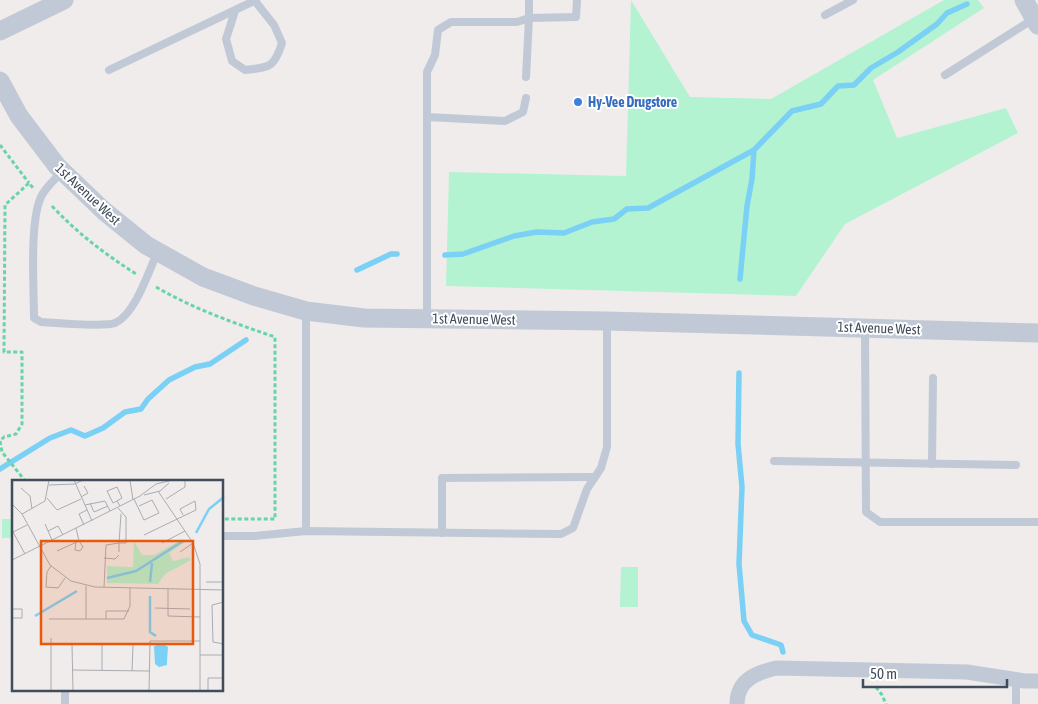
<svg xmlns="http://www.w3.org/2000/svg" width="1038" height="704" viewBox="0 0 1038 704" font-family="'Asap Condensed',sans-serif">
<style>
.green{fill:#b3f3d2}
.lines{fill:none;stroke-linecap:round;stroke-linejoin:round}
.stream{stroke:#7bd0f5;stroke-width:5.5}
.path{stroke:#68d4a9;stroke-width:3;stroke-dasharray:4 2.5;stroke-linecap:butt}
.service{stroke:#c0c9d5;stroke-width:8}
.minor{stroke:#c0c9d5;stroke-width:15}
.tertiary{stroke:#c0c9d5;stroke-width:19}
.shop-dot{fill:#3f7fe0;stroke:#fff;stroke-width:2}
.labels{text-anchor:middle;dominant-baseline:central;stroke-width:4;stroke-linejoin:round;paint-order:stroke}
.shop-label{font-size:14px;font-weight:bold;fill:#366cbe;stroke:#fff;text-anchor:start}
.street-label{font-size:14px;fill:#424d5b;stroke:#fff}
.inset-river{fill:none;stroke:#7bd0f5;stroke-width:2.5}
.inset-road{fill:none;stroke:#aaacb1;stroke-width:1}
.view{fill:#e8590c;fill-opacity:0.15;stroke:#e8590c;stroke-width:2.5}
.inset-edge{fill:none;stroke:#424d5b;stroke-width:2.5}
</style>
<rect width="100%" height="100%" fill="#efeceb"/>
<g class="green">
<path d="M631,0L690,97L771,99L944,0H978L984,8L873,80L897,138L1006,108L1018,133L845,224L796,296L446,286L449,172L626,176Z"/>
<rect x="2" y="519" width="12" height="19"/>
<path d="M621,567H638V607H620Z"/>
</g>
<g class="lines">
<g class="stream">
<path d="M445,255L463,254L514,236L537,232L564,233L592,222L614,219L627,209L648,208L754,150L792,111L821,104L838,86L854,85L871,68L898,52L937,24L947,13L967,4"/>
<path d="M357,270L391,254H397"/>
<path d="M740,279L747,206L752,179L754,150"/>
<path d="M739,373L738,444L742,487L739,564L744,621L752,635L781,645L783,652"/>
<path d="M0,469L50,438L71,430L85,436L103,428L125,412L141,409L148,399L169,380L195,367L210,364L246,340"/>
</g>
<g class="path">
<path d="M0,145L29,183"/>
<path d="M52,206C77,233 105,254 136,274"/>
<path d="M156,287C194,309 234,323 275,337V519H222"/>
<path d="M26,482L2,452L0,441L4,437L16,434L22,424V352H4L5,205L29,183L33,188"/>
<path d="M876,687L882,695L886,704"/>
</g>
<g class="service">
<path d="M529,0V18L576,17L577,0"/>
<path d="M235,11L226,39L232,61L245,70C270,67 274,68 282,43L274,25L255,1"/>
<path d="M825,15L853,0"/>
<path d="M109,70L256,0"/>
<path d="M945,75L1035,18"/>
<path d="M427,117L505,121L523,112L526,98"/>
<path d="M62,171C56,179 47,186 42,195C29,218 34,289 34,318L41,322C55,323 106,327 115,323C135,315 149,270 158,251"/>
<path d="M306,311V531"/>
<path d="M427,318V72L435,55L438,30L451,22H517L529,18L526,77"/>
<path d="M865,328L866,512L880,522H1038"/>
<path d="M774,461L1016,465"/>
<path d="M932,464L933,378"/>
<path d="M442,533V478L595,477"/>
<path d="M222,536H254L306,531L561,534L573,528L587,489L601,468L607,447V321"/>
<path d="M1016,680V704"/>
<path d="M65,690V704"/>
</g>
<path class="minor" d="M737,704C737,680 756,673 776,668L967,672L1025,681H1038"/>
<g class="tertiary">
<path d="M1024,0L1038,25"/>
<path d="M0,31L64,0"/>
<path d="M0,81L19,116L57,166L104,211L146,245L203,277L254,296L306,311L364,318L607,321L1038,333"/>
</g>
</g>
<circle class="shop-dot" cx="578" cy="102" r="5"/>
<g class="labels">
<g class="shop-label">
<text x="588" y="102">Hy-Vee Drugstore</text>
</g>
<g class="street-label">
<text transform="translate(88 194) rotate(43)">1st Avenue West</text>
<text transform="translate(474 319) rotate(1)">1st Avenue West</text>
<text transform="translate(879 328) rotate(2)">1st Avenue West</text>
</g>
</g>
<g transform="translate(12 480)">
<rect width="211" height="211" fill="#efeceb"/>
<path d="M171,59L173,62L157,73L161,81L177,77L179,80L153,94L146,104L95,103V86L121,87L122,61L130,75H142Z" fill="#b3f3d2"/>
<path d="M151,163L156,167L155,181V185L147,187L143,184L142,166Z" fill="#7bd0f5"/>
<path class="inset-river" d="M184,53L197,29L212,17M95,98L124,91L171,61M138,102L140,83M138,116V152L144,156M23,136L65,111"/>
<path class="inset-road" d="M62,0L80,41M118,0L121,20M37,5L63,4L71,0M9,8L18,16L20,29M146,11L181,63L188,84V211M132,15L148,11L157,3M69,17L76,13L72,6M35,18L45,30L69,19M122,19L132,40L147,33L140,20L127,26M154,19L173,7V0M105,21L101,23L95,11L105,7L110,18L105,21L108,26M78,23L82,32L96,26M0,24L10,34L38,85L59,101L83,107L212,110M73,25L93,21L98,31M106,28L114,37V63H107L109,34M10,34L33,21L37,0M33,44L40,60M72,45L67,34L75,30M0,50L13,74M36,51L46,46L51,55M1,52L15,45M132,55L184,30L183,21L168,29L171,35M64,62L63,70L68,71L71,67L67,61M150,63L173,51M45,71L67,61L64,48M168,72L181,63M92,78L103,79L107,75M0,80L128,16L144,4L161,0M39,86L35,92L34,107L46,108L53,98M194,102H212M74,106V139M92,107L94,65L107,63V72M156,109V136L188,137M212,122L200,125L201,162L212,164M143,128L178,129M0,129H10V138H0M37,139H112L118,126V108M94,139V131H117M39,158V211M188,175H212M60,190L137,191M90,190V164M120,191L121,165M61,211L60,164H137M137,211L138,161H188M196,211V198H212"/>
<path class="view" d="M29,61H181V164H29Z"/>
<rect width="211" height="211" class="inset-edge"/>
</g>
<path d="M863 679v8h144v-8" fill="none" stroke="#424d5b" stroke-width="2.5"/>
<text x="870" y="679" font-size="15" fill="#424d5b" stroke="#ffffff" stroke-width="4" paint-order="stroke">50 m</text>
</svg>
